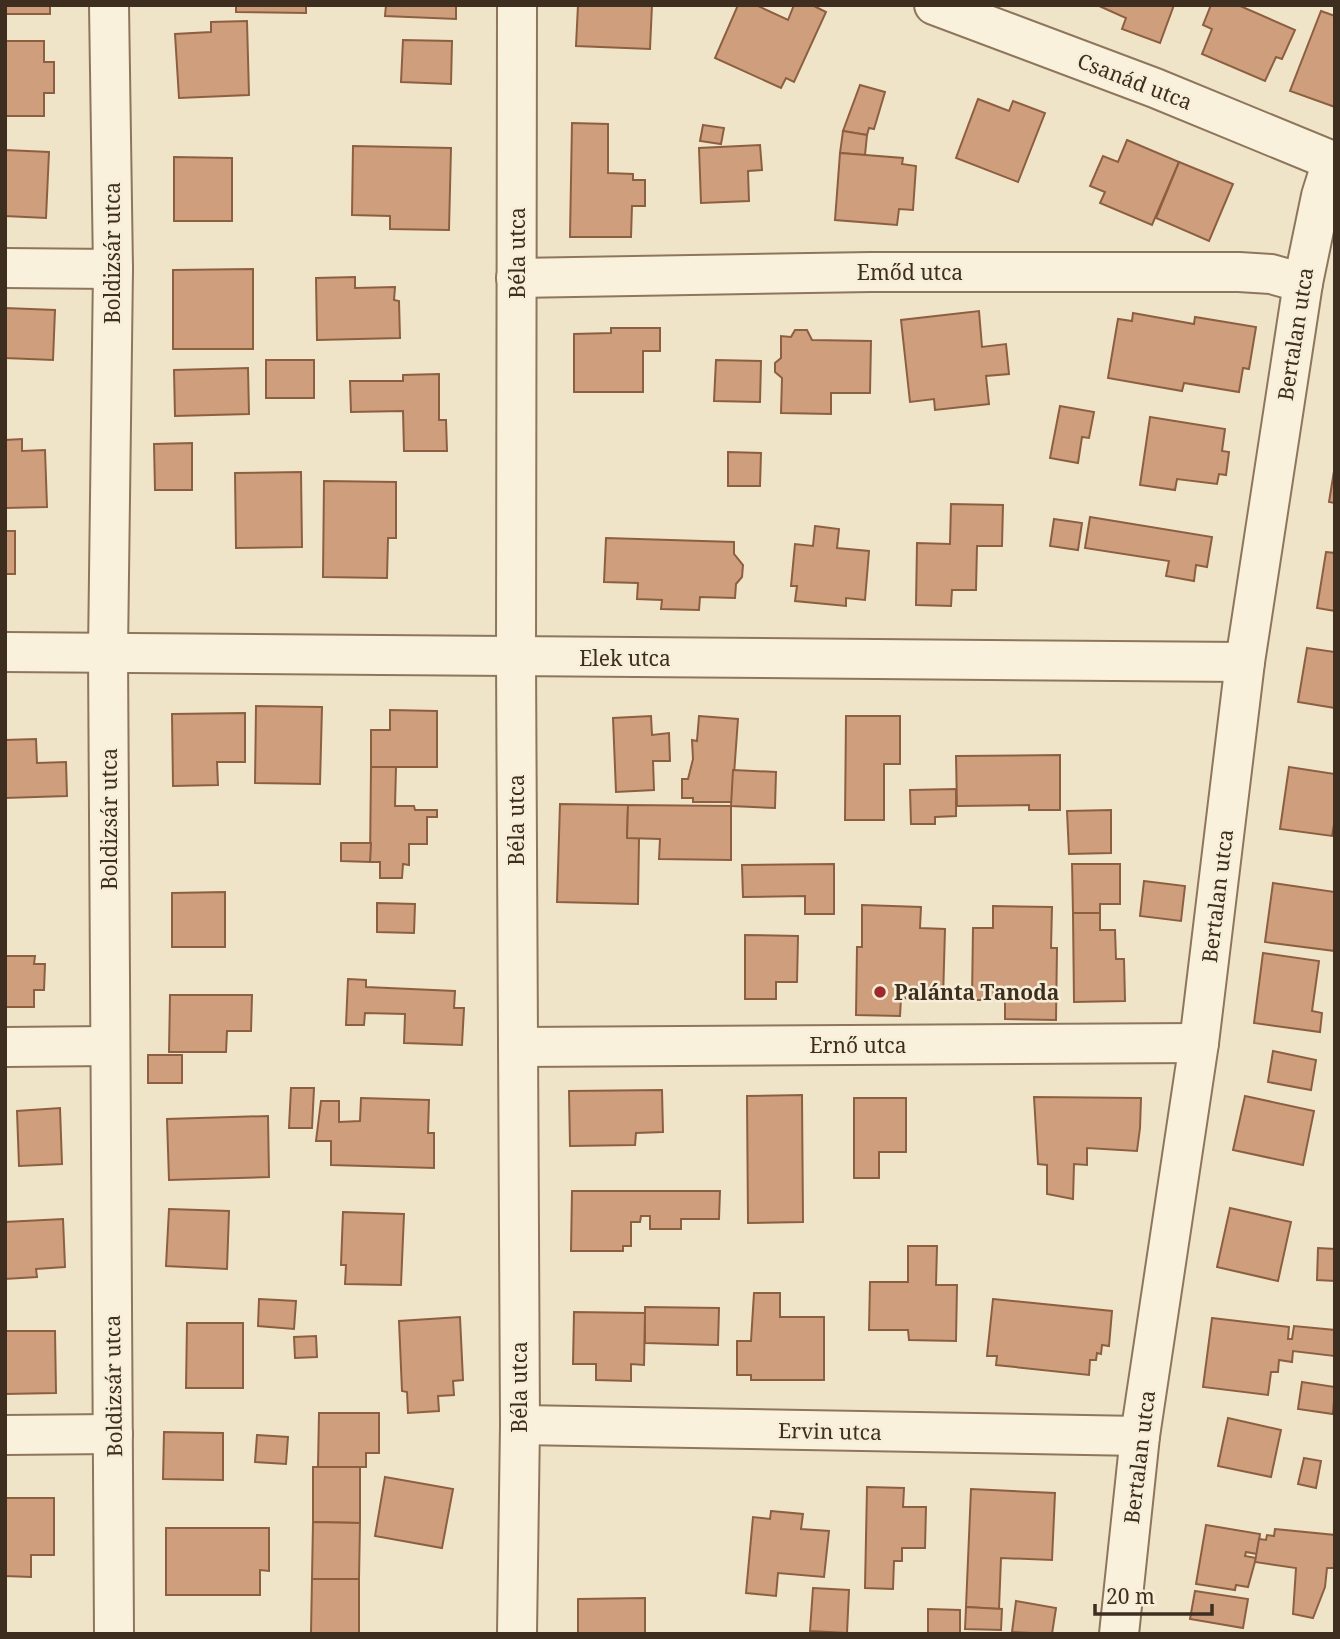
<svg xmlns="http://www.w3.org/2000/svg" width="1340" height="1639" viewBox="0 0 1340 1639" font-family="'Noto Serif',serif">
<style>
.building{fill:#cf9f7d;stroke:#8d5f41;stroke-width:2}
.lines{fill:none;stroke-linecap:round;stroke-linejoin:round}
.minor-casing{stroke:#8d765c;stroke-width:42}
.minor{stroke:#faf1dc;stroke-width:38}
.poi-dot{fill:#9e2a2b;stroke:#f7eed8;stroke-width:2.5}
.labels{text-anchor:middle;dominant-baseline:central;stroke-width:5;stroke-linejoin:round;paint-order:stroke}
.street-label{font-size:21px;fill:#3d2e20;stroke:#f7eed8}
.poi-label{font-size:21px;font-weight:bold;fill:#3d2e20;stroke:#f7eed8;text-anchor:start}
</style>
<rect width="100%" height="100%" fill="#f0e4c8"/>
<g class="building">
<rect x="5" y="5" width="45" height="9"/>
<path d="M236,5H306V13L236,12Z"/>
<path d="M386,5H456V19L385,16Z"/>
<path d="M578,5H652L650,49L576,46Z"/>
<path d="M738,5H756L788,20L794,5H812L826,12L794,82L786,78L781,88L715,58Z"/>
<path d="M1097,5H1174L1160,43L1122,29L1126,18Z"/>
<path d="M1211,5H1238L1295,30L1282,59L1276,57L1265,81L1202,54L1212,29L1203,25Z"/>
<path d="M1321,11L1335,16V107L1290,91Z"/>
<path d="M247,21L249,95L179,98L175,34L211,32V22Z"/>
<path d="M403,40L452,41L451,84L401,82Z"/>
<path d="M5,41H44V62H54V93H44V116H5Z"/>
<path d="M860,85L885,92L874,129L869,128L867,135L843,131Z"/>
<path d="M978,99L1009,111L1013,101L1045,113L1018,182L956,158Z"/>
<path d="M572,123L608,124V173L633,174V180H645V206H632L631,237H570Z"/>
<path d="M703,125L724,128L721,144L700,141Z"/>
<path d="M843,131L867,135L865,155L840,153Z"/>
<path d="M1127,140L1179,162L1152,225L1100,203L1105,192L1090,186L1103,156L1118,162Z"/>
<path d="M760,145L762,170L748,171L749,201L701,203L699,148Z"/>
<path d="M353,146L451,148L449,230L390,229V216L352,215Z"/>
<path d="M5,150L49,152L46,218L5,216Z"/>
<path d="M840,153L903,158L902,164L916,166L913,210L899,209L897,225L835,220Z"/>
<path d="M174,157L232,158V221H174Z"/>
<path d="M1179,162L1233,184L1209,241L1156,218Z"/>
<path d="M253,269V349H173V270Z"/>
<path d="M355,277V288L395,287L394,300L399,301L400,338L317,340L316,278Z"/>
<path d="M5,308L55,310L53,360L5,358Z"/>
<path d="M979,311L982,347L1006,344L1009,374L986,376L989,404L935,410L934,399L910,402L901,320Z"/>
<path d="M1133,313L1194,324L1195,317L1256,327L1249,369L1243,368L1239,392L1184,383L1182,391L1108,378L1118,319L1132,321Z"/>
<path d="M611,328H660V351H643V392H574V334L611,333Z"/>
<path d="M795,330H807L812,340L871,341L870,393H831V414L781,413L782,378L775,372V363L781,358V336L791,337Z"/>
<rect x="266" y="360" width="48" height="38"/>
<path d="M716,360L761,361L760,402L714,401Z"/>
<path d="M248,368L249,414L175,416L174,370Z"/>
<path d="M439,374V420H446L447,451H404L403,411L351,412L350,381H403V375Z"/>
<path d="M1060,406L1094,412L1089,438L1082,437L1078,463L1050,458Z"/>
<path d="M1150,417L1225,429L1222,451L1229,452L1226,475L1219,474L1217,484L1177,479L1175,490L1140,485Z"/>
<path d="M22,439V451L45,450L47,507L5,508V440Z"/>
<path d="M192,443V490H155L154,444Z"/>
<path d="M728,452L761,453L760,486H728Z"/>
<path d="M1335,465V503L1329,502Z"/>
<path d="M301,472L302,547L236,548L235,473Z"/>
<path d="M324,481L396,482V538H388L387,578L323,577Z"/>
<path d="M951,504L1003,505L1002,546H977L976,590H952L951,606L916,605L917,543L950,544Z"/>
<path d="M1090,517L1212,537L1207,567L1196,565L1194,581L1166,576L1169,561L1085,548Z"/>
<path d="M1054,519L1082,523L1078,550L1050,546Z"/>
<path d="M815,526L839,529L837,548L869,551L865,600L846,598V606L795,601L797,586H791L795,544L813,546Z"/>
<rect x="5" y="531" width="10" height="43"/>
<path d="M606,538L734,542V554L743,565L742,577L736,584L735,598L700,597L699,610L661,609L662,600L637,599L638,583L604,582Z"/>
<path d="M1326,552L1335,553V611L1317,608Z"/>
<path d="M1307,648L1335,652V708L1298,702Z"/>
<path d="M256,706L322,707L320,784L255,783Z"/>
<path d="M390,710L437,711V767H371V730H390Z"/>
<path d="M245,713V762H217L218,785L173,786L172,714Z"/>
<path d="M651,716L652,735L669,733L670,761H653L654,790L616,792L613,718Z"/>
<path d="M699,716L738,719L732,802H693V798H682V779H688L693,759L692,740L697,741Z"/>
<path d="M846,716H900V764H884V820H845Z"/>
<path d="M36,739L37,763L66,762L67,796L5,798V740Z"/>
<path d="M1060,755V810H1029V805L957,806L956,756Z"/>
<path d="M371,767H396L395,806H414L415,810H437V817H427V844H409V865L403,864L402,878H380V862H370Z"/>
<path d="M1289,767L1335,774V819L1332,836L1280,829Z"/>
<path d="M733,770L776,772L775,808L731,806Z"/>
<path d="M956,789V816L935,817V824H911L910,790Z"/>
<path d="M560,804L628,805L627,838H639L638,904L557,902Z"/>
<path d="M628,805L731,806V860L659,859L660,839L627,838Z"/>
<path d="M1111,810V853L1069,854L1067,811Z"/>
<path d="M341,843H371L370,862L341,861Z"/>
<path d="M834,864V914H805V896L743,897L742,865Z"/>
<path d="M1072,864H1120V904H1100V913H1073Z"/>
<path d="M1144,881L1185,886L1181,921L1140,916Z"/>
<path d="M1273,883L1335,892V951L1265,942Z"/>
<path d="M225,892V947H172V893Z"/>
<path d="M377,903L415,904L414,933L377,932Z"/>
<path d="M862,905L921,907L920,928L945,929L943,999L901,998L900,1016L856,1015L857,947H862Z"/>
<path d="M993,906L1052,907L1051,948H1057L1056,1020L1005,1019V1000H972L973,928H993Z"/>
<path d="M1073,913H1100V930H1115L1116,959H1124L1125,1001L1074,1002Z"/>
<path d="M745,935L798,936L797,982H776V999H745Z"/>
<path d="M1263,953L1319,961L1312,1011L1322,1013L1320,1032L1254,1023Z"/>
<path d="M5,956H35L34,964H45L44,990H34V1007H5Z"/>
<path d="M348,979L366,980V987L455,991L454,1008H464L462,1045L404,1043L405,1014L365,1013L364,1025H346Z"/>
<path d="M170,995H252L251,1031H227L226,1052H169Z"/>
<path d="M1273,1051L1316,1060L1311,1090L1268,1082Z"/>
<rect x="148" y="1055" width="34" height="28"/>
<path d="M291,1088H314L312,1128H289Z"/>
<path d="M662,1090L663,1132L636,1133L635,1145L570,1146L569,1091Z"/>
<path d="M802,1095L803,1222L748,1223L747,1096Z"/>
<path d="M1245,1096L1314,1111L1303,1165L1233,1150Z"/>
<path d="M1034,1097L1141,1098L1140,1128L1137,1151L1087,1148V1165L1074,1164L1073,1199L1047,1194V1165L1038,1164Z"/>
<path d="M361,1098L429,1100L428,1133H434V1168L331,1165V1141H316L321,1101H339V1122L360,1121Z"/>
<path d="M854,1098H906V1152H879V1178H854Z"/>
<path d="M60,1108L62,1164L19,1166L17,1111Z"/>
<path d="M268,1116L269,1177L169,1180L167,1119Z"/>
<path d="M572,1191H720L719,1219H681V1229H650V1216H641L640,1222H631V1246H623V1251H571Z"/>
<path d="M1230,1208L1291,1222L1278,1281L1217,1267Z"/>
<path d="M169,1209L229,1211L227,1269L166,1266Z"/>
<path d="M343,1212L404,1214L401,1285L345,1284L346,1265H341Z"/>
<path d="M63,1219L65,1267L36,1269L37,1277L5,1279V1222Z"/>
<path d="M908,1246H937L936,1285H957L956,1341L909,1340L908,1330H869L870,1282H908Z"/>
<path d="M1318,1248L1335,1249V1281L1317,1280Z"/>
<path d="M754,1293H780V1317H824V1380H751V1375H737V1341H751Z"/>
<path d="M259,1299L296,1301L294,1329L258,1326Z"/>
<path d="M993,1299L1112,1311L1109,1346L1102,1345L1101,1354L1097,1353L1096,1360H1090L1089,1375L996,1365L997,1356H987Z"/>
<path d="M645,1307L719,1308L718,1345L645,1343Z"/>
<path d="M574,1312L645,1313L644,1365L631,1364V1381L596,1380V1364H573Z"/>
<path d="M460,1317L463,1380L453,1381L454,1395L438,1396L439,1411L408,1413L407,1392L402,1391L399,1321Z"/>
<path d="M1212,1318L1289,1327L1288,1339H1292L1294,1326L1335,1330L1334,1356L1293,1351L1292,1362L1279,1360L1278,1372H1271L1268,1395L1203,1387Z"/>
<path d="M187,1323H243V1388H186Z"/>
<path d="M5,1331H55L56,1393L5,1394Z"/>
<path d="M316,1336L317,1357L295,1358L294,1337Z"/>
<path d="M1302,1382L1335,1387L1333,1414L1298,1409Z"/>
<path d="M319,1413H379V1453H366V1467H318Z"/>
<path d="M1228,1418L1281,1430L1271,1477L1218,1466Z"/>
<path d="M164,1432L223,1433V1480L163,1479Z"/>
<path d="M257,1435L288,1437L286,1464L255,1462Z"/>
<path d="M1304,1458L1321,1461L1316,1488L1298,1484Z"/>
<path d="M313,1467H360V1523L313,1522Z"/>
<path d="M385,1477L453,1489L442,1548L375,1536Z"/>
<path d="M867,1487L904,1488L903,1507H926L925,1548H902V1561H894L893,1589L865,1588Z"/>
<path d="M971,1489L1055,1493L1052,1560L1001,1558L999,1609L966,1607Z"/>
<path d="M5,1498H54V1555H31V1577L5,1576Z"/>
<path d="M771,1511L803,1514L801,1529L829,1531L824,1577L778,1573L776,1596L746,1593L753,1517L770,1519Z"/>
<path d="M313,1522L360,1523L359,1579H312Z"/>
<path d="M1206,1525L1260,1534L1257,1554L1246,1552L1245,1556L1256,1558L1248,1587L1236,1585L1235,1590L1196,1584Z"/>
<path d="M166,1528H269V1571L260,1570V1595H166Z"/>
<path d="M1275,1529L1335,1535V1568H1327L1325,1587L1313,1618L1293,1614L1296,1568L1255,1562L1259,1539L1266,1540L1267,1535L1274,1536Z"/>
<path d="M312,1579H359V1634L311,1633Z"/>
<path d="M813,1588L849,1590L847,1633L810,1631Z"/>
<path d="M1195,1591L1248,1599L1243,1628L1190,1619Z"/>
<path d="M645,1598V1634H578V1599Z"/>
<path d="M1016,1601L1056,1608L1052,1634L1012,1632Z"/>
<path d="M966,1607L1002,1609L1001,1630L965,1629Z"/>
<path d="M928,1609L960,1610V1634H928Z"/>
</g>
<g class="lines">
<g class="minor-casing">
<g id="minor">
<path d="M109,5L113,269L108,652L114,1634"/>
<path d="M934,5L1155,88L1335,162"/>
<path d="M5,268L113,269"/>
<path d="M516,278L871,272H1239L1271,274L1303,283"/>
<path d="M5,652L1245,662"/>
<path d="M5,1047L109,1046"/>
<path d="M518,1047L1199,1043"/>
<path d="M520,1425L1140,1436"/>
<path d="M5,1435L113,1434"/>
<path d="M517,1634L520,1425L516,657L517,5"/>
<path d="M1119,1634L1140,1436L1199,1043L1245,662L1303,283L1321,196L1332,161"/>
</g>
</g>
<use href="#minor" class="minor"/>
</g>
<circle class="poi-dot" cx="880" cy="992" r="7"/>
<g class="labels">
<g class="street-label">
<text transform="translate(1135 81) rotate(21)">Csanád utca</text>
<text transform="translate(112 253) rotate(-90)">Boldizsár utca</text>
<text transform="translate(517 253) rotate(-90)">Béla utca</text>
<text x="910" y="272">Emőd utca</text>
<text transform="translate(1295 334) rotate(-81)">Bertalan utca</text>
<text x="625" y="658">Elek utca</text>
<text transform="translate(109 819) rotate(-90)">Boldizsár utca</text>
<text transform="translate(516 820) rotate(-90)">Béla utca</text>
<text transform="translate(1217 896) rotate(-83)">Bertalan utca</text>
<text x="858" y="1045">Ernő utca</text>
<text transform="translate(113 1386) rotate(-91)">Boldizsár utca</text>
<text transform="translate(519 1387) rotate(-90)">Béla utca</text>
<text transform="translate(830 1431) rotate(1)">Ervin utca</text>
<text transform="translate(1139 1457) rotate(-83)">Bertalan utca</text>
</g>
<g class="poi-label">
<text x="894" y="992">Palánta Tanoda</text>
</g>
</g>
<rect width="1340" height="1639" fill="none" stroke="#3d2e20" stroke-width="14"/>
<path d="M1095 1604v10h117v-10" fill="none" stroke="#3d2e20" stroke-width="3.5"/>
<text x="1106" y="1604" font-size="21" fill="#3d2e20" stroke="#f7eed8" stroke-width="5" paint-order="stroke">20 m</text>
</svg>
